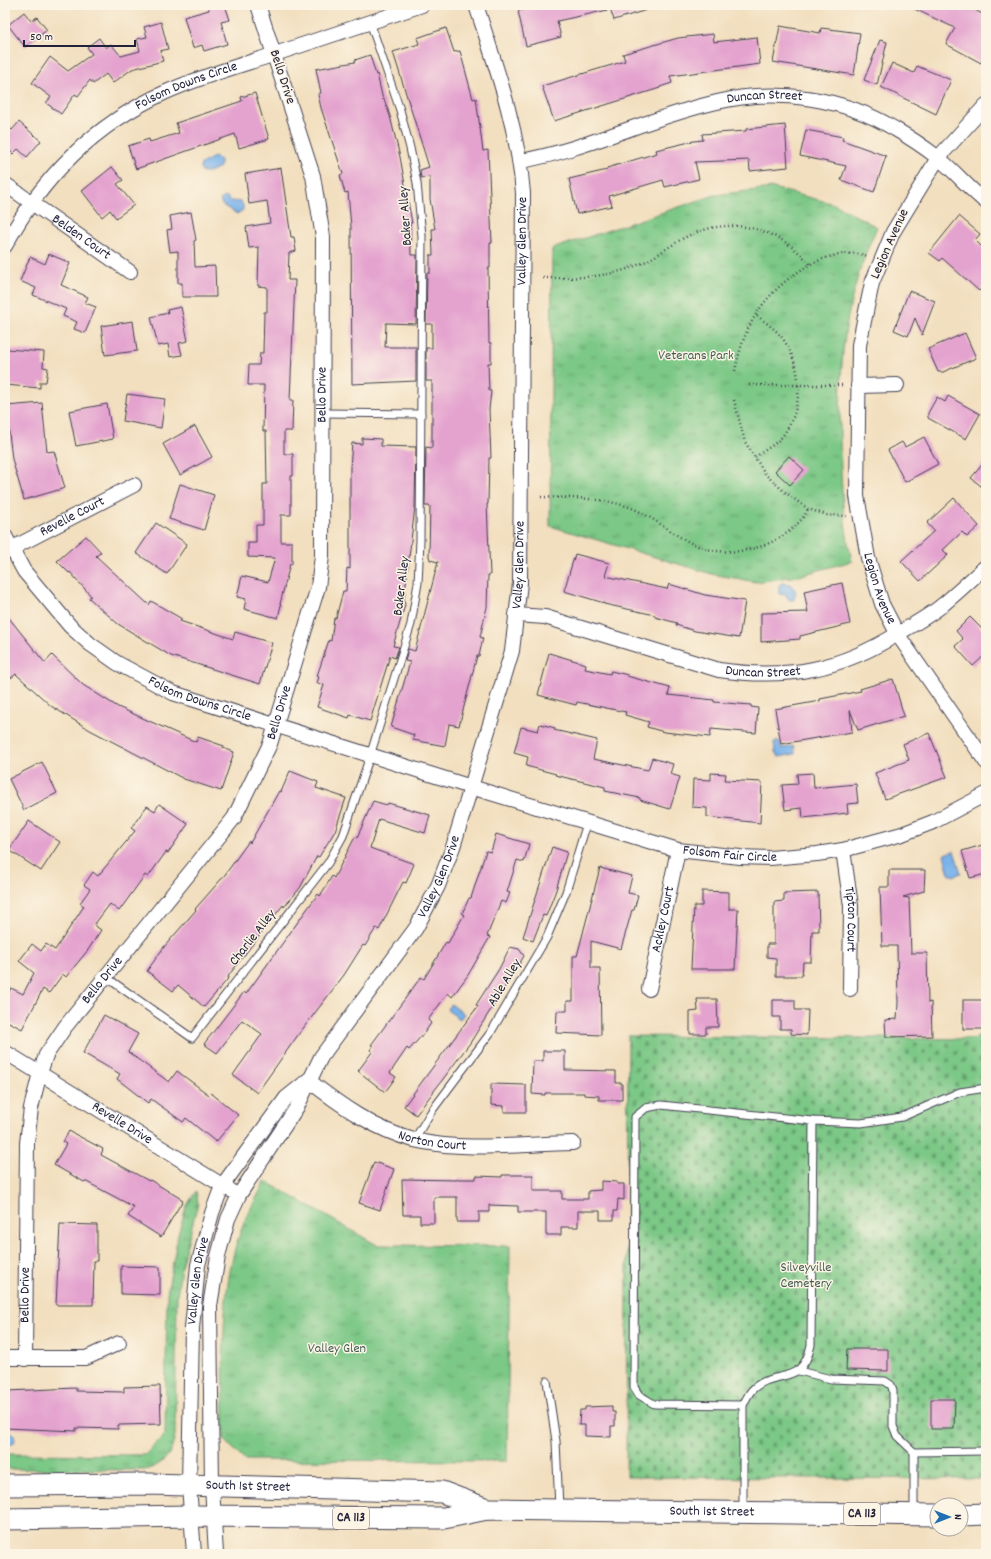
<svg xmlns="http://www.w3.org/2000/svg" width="991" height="1559" viewBox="0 0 991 1559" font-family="Dekko,sans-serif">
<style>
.cemetery{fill:url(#cemetery-stones);stroke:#4f7560}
.park{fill:url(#park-tufts);stroke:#4f7560}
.water{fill:#7ab3ea;stroke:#4e6a92}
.building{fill:#e4a3cf}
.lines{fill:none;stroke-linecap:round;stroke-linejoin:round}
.lane-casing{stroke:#413e4f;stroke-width:9}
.street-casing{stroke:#413e4f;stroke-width:16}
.primary-casing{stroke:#413e4f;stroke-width:23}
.path{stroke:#413e4f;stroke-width:2.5;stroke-dasharray:1 3;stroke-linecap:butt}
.lane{stroke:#fff;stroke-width:7}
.street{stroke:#fff;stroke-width:14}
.primary{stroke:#fff;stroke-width:21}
.labels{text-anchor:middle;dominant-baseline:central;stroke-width:3;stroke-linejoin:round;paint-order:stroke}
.shield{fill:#fcf5e5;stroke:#63616e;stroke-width:1}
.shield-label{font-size:13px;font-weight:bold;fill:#22223b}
.street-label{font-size:14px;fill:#22223b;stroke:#fcf5e5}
.park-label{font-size:14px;fill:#425c55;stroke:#fcf5e5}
</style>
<defs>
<pattern id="cemetery-stones" width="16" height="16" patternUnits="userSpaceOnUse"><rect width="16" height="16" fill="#7cc886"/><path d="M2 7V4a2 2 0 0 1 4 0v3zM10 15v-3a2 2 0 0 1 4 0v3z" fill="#65a26f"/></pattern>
<pattern id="park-tufts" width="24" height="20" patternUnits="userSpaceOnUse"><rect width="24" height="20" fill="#7cc886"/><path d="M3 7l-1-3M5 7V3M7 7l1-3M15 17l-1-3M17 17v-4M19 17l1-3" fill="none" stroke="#65a26f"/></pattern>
</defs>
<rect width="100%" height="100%" fill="#fcf5e5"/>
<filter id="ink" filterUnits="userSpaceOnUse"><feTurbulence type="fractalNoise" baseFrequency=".025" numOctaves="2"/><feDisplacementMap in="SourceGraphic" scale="8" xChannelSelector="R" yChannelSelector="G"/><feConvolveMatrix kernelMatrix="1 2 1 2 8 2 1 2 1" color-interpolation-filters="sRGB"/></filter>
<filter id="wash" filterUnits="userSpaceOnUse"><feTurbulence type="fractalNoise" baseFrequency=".012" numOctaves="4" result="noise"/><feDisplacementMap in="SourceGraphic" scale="16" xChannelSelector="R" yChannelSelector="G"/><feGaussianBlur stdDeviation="0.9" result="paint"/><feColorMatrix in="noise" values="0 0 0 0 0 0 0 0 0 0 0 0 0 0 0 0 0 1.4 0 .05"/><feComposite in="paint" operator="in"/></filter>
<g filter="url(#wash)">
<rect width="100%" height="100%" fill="#f2dfbf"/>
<path class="cemetery" d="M628,1036L976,1039L977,1036H986V1479L626,1477Z"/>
<g class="park">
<path d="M773,188L834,204L877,227C843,302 840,356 840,437C841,479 842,519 852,561L798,576L756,582L712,574L550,526L552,249L715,195Z"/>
<path d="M265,1181L377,1245L510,1246L507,1461L244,1460L224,1439C224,1378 219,1303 236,1245C243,1222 254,1202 265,1181Z"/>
<path d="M196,1191L198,1203L181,1267L177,1296L175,1434C173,1453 164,1465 145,1470L5,1469V1454L145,1455L165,1434L167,1294L178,1235L186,1207Z"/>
</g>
<g class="water">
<path d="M214,157L220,160V167L209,172H202L200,168L201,164Z"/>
<path d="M227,197L231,201L241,202L243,205V210L237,214L222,205L220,200L223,198Z"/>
<path d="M782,583L790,584L796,591L794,600H789L786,595L779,594V585Z"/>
<path d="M779,741L782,748L794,746L795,754L779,757L775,752L774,742Z"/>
<path d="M954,851L961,873L954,876L949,874L944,854Z"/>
<path d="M451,1004L464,1014L460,1019L447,1010Z"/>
<path d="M5,1432L14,1434L15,1440L13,1444H5Z"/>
</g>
<g id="blocks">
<g class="building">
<path d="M208,5H225L230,20L221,22L227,44L204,51L202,45L193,48L184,17L209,10Z"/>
<path d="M544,5H607L608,10L557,21L561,37L526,46L518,11Z"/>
<path d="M609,5H653V8L614,20Z"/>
<path d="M906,5H966L986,16V53L981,63L946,44L955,28Z"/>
<path d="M24,12L31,21L37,17L47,30L25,47L8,25Z"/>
<path d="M161,22L168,49L160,51L163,61L132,69L113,83L106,74L93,84L90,80L78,96L75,94L61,114L46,103L51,97L32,83L50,57L68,71L92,54L87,47L99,38L106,48L111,44L121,56L140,51L137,39L147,37L144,27Z"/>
<path d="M780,26L820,33L821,28L860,33L854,75L773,62Z"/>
<path d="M446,28L454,52L460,51L473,99L476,98L483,151L488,150L492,243H490V268H488L489,343H491V363H488L489,391H491L489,410L491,458H489L488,504H487L490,575H488L487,607L480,637L483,638L479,656H477L459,726L449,724L445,746L413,740L414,735L391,727L410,662L405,661L408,649L415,651L438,562L430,560L429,556L430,506H425L426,447L432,448V381H426V348H432V324H426L427,273H430V255H433L432,229H435L430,199V177L421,178L420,170L429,167L393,52L419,44L417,38Z"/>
<path d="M713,34L714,42L757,37L760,64L670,76L672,83L660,87V88L554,121L542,86L625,61L623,54L678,38Z"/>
<path d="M880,40L887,42L877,85L864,80Z"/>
<path d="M370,55L376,75L377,74L383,100L384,99L390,116L400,157L412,223H410L411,255H417L416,324L386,323L385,347H416V381L352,384L351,227L348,192L345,193L340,175L343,174L321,108L318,94L321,93L316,69L355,62V60Z"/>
<path d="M892,63L914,73L917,66L951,80L936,114L881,87Z"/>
<path d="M255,93L269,139L239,148L235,134L136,169L128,146L149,139L150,142L179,133L176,123L242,101L241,97Z"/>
<path d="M19,122L41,141L27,157L18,149L13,154L5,146V124L12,130Z"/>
<path d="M785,125L788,167L750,171L749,160L695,162L699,179L665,187L663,180L609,196L612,206L577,214L569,179L607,170V168L657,153L656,150L694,141L703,140L702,134L746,131V129Z"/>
<path d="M806,130L843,137L842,140L886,156L874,192L841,180L846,166L800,156Z"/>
<path d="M112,167L123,180L117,184L134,205L116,218L110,210L102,217L82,191Z"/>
<path d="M281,168L291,237H294L296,251L289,253L288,280H295L290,400H293L292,431H284V454H293V476H291V515H281V542H292V564H290L280,604L281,605L278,618L244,609L246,599L237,597L242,576L268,582L275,558L248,557V543H256V525H263V484H267L266,431H263L264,385H248L249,365H259L260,353H263L264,312H267V287L258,286L259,247L249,248L246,227L270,223L267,201L249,204L245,174Z"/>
<path d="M191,212L196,240L194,241L195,267L215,266L216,297H182V283H178V251L170,252L167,230L172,229L170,216Z"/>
<path d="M959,216L980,234L975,240L986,251V283L979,291L942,258L940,261L929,253Z"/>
<path d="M49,254L70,263L61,285L88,297L85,303L96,307L85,333L74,329L77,322L63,316L66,309L33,295L36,288L20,281L30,257L45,264Z"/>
<path d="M909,291L935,301L922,335L915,318L908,336L894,330Z"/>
<path d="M181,307L188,341L179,343L182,355L170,357L168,344L158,346L151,317L168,313L167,310Z"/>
<path d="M133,321L137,351L105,355L101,326Z"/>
<path d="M965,333L976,358L943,372H938L928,349Z"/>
<path d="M7,349L44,352L43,367L48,368L46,382H40V388L5,385Z"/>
<path d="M127,394L165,399L161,428L123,421Z"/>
<path d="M948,396L980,414L966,439L928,418V413L937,397L945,402Z"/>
<path d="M42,403L47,452L54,451L65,488L24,500L12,459L6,406Z"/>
<path d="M107,404L113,439L76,446L69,411Z"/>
<path d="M195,426L212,457L180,475L163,444Z"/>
<path d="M924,437L938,464L905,482L888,450L902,442L905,447Z"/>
<path d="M362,438L381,439V446L416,447L415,506L404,601L405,605L393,646L399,647L395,658L390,656L370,721L350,715L349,718L317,707L324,685L317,683L319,677L317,676L329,640L331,641L334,618H336L343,591H346L347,568L350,569V468L352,443L362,444Z"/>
<path d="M789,456L804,470L790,485L775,471Z"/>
<path d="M986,460V490L971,478Z"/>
<path d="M180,484L214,495L204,530L169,519Z"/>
<path d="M954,498L979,526L967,537L962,532L943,550L948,555L920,581L901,561L934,531L927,523Z"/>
<path d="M156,523L187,544L167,574L136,553Z"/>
<path d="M86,536L101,552L96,556L149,605L151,601L182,619L180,621L233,639L235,632L272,643L260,684L171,656L118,624L89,598L91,596L70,572L69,573L57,561Z"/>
<path d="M575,554L609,563L605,576L667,589L669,584L705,595L745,601L739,638L695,631L676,625L677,623L655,617V615L604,604V603L564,591Z"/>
<path d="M842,583L850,624L800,636V639L761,642V613L808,612L804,591Z"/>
<path d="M5,613L45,663L52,655L83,685L118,707L196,742L198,737L224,746L223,748L234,752L221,791L184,779L90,730L51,706L16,674L11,678L5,671Z"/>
<path d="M970,617L986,633V654L973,666L955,646L963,639L956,631Z"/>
<path d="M549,653L586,664L585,669L610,674L611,671L628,675L627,676L670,688L668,695L714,700V702L751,705V707L758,708L756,733L711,729L710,737L664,732L647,727L649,722L625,715L626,712L577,702L576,705L538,695Z"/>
<path d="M893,679L904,716L858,730L850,710L852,732L781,744L775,709L820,701V699L861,691L860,689Z"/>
<path d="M540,724L555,728L554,730L597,740L593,759L648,770L652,758L673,764L670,774L680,777L670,809L640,800V798L605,791V787L555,775L556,774L526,766L528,757L514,753L521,727L538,731Z"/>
<path d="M929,733L947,777L885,799L875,773L909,760L903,744Z"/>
<path d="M42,762L57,793L24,810L9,779Z"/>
<path d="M290,771L318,782L316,788L346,798L335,831L319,857L317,856L300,888L284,907L283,905L229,975L227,980L204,1007L178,985L173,991L147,971L164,947L196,910L195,909L224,876L249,841L250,843L279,791L281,792Z"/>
<path d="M711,773L726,774L725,780L762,782L760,823L707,817V808L692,807L693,779L711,780Z"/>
<path d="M813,773L814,788L856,784L858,803L847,804L848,813L803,818L802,808L785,810L782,785L798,784L797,774Z"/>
<path d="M373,801L387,805L388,803L430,815L425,833L379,819L370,848L414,864L406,883L403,882L379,930L376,928L365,946L363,945L344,975L298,1035L257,1093L233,1075L262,1034L242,1020L217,1053L204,1044L244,992L246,994L318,894L320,896L332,876L334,878L355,837L357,838Z"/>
<path d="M159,804L188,824L168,853L166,852L148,877L145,875L119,911L110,904L94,925L101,930L88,950L66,977L63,974L49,993L43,989L22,1029L5,1020V1000L11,988L23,994L34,973L19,961L32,944L41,951L46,944L55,950L84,906L80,903L90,889L84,885L93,872L98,876L135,831L131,828L147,806L155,811Z"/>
<path d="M29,821L60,842L41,871L9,850Z"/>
<path d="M496,834L529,844L524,862L517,860L507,892L510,893L506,903L501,901L487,936L490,937L468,975L452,997L448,993L428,1020L431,1023L425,1032L409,1050L407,1048L390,1073L396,1077L385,1092L358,1071L372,1052L370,1050L373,1046L371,1045L421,977L424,979L446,942L448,943L464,915L462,914L469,898H471L486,851L491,852Z"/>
<path d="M986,844V874L970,878L962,851Z"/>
<path d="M552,847L567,852L556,890L546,916L543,915L533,941L523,937Z"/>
<path d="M600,868L632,876L628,893L638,895L634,910H632L621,949L591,941V968H600L601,1035L556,1033L557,1011H567V1001H573V956H577Z"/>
<path d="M889,870H925L924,891L903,897L909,898L911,953H927L928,1003L931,1002L932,1036L886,1037L885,1020L897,1019L898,1003L897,946H882L880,887H889Z"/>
<path d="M702,891L729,892V909H738L735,969H691L694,906H702Z"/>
<path d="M818,892L819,931H812L811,962H803L802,976H776V958L767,957V944H774V902L784,901V893Z"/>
<path d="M510,947L519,949L524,956L518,966L470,1043L416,1115L404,1106L478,1006L476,1005L499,969Z"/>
<path d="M697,999H717L718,1027H706V1034H690V1012L698,1011Z"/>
<path d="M773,1000H795V1010H808L807,1035L791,1034V1029H780V1017H773Z"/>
<rect x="963" y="1000" width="23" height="29"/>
<path d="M104,1015L138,1034L128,1052L169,1082L177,1071L209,1095L211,1093L238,1115L216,1142L186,1118L183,1122L151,1099L148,1103L117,1079L120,1074L83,1053Z"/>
<path d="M543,1051H565V1070L616,1071V1083H622V1100H599V1096L584,1095V1093H545V1095L532,1094L533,1061H543Z"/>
<path d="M491,1084L526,1085V1112H504V1106L491,1105Z"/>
<path d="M69,1131L103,1149L101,1155L149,1181L150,1180L183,1200L161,1237L128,1216L134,1207L85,1181L84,1182L54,1165L66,1144L63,1142Z"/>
<path d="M374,1162L394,1169L380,1210L359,1203Z"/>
<path d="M502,1175H533V1191H562V1199H588V1191L601,1190V1181L617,1182V1184H624V1200L618,1199L617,1211H614V1220H600V1211H578V1227H561V1235H546V1212H518V1206L489,1205V1212H479V1222H457V1197H434V1223H420V1215H403L402,1179L457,1180V1179H476V1176L502,1177Z"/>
<path d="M60,1224L97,1225V1261H94L93,1305H56Z"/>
<path d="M121,1266L160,1267V1295L121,1294Z"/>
<path d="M847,1349H888V1371L846,1370Z"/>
<path d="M160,1386L161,1424L118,1425V1429L76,1428V1431L5,1428V1393H7V1391L76,1388V1391L124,1392V1387Z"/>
<path d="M931,1399H955L954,1429H931Z"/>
<path d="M612,1406V1412H615V1426H611V1437L585,1436V1425H579L580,1410H585V1407Z"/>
</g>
</g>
</g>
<g filter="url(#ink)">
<use href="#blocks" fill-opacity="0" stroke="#413e4f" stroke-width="1"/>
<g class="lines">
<g class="lane-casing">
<g id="lane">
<path d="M323,413L421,414"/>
<path d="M106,977L192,1038L328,863L343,836L370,756L411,624L418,583L420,540L422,236L417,183L410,148L400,110L370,22"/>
<path d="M414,1140L431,1112L491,1032L547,937L566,892L587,823"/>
<path d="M799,1371L831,1379L885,1381L891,1385L893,1390V1426L897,1436L914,1452L986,1451"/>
<path d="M547,1381L556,1441L559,1508"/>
<path d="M743,1405L654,1404L639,1395L634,1387L635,1117L646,1108L661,1105L813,1121L861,1123L902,1117L960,1092L986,1088"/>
<path d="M914,1452V1514"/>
<path d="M743,1511V1405C745,1401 748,1395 751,1391C773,1367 802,1389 811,1345L813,1121"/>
</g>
</g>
<g class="street-casing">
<g id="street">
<path id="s1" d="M986,105L938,158L893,232L872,283L859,345L857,496L868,558L882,604L898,635L986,762"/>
<path id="s2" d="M521,161C588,149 650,117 717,102C776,88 842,97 895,129C909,137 924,147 937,157C955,171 969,189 986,202"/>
<path id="s3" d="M5,184L130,272"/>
<path id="s4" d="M5,246C41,179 94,125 164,93C197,78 232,68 266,57C318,40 370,22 422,5"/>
<path d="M858,386L897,385"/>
<path id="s5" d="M5,536L24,571L70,626L90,644L117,663L173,693L471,787L678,850L740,857L770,858L817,854L843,850L902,834L933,822L986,794"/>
<path id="s6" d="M5,552L134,485"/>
<path id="s7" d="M516,615L545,617L719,670C788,680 840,670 899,633C913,625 927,617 940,607C956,594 971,580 986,566"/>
<path id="s8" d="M843,850L851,906L850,989"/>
<path id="s9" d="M649,989L678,850"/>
<path id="s10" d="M5,1052L230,1190"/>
<path id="s11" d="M308,1080C340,1105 375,1130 414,1140C465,1152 521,1144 573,1143"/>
<path d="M5,1358H86L119,1343"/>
<path id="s12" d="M25,1359L27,1143L31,1108L40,1073L46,1055L65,1027L234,818L270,744L318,587L322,556L323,237L313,176L258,5"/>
<path id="s13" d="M194,1554L189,1485L192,1328L198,1265L212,1213L222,1186L286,1098L306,1082"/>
<path id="s14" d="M216,1554L212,1486L210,1306L218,1256L228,1219L239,1195L297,1107L321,1057L416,928L438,886L453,847L512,651L520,583L523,193C518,128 496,67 476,5"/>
</g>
</g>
<g class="primary-casing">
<g id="primary">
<path id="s15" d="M5,1485L149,1484L442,1492L487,1509"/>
<path d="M961,1515L986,1514"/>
<path id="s16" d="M5,1519L190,1516L444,1518L487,1509L937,1515"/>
</g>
</g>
<g class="path">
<path d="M543,278C574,278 606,278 635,266C655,259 669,245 688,236C732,215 779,228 810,264"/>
<path d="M735,371C739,351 745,332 755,316C775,282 827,243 868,256"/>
<path d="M749,385H844"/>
<path d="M734,400L745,442L766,475L786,493L808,509L827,515L847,516"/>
<path d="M755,457C763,451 773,446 780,439C804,411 804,369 783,339C776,329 765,322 756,315"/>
<path d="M541,497C573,498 604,497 634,509C657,519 675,537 698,546C734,561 790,545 808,509"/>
</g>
<use href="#lane" class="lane"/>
<use href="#street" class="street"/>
<use href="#primary" class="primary"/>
</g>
</g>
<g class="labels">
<g class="shield">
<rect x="844" y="1503" width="36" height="22" rx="3"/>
<rect x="333" y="1507" width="36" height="22" rx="3"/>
</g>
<g class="shield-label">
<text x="862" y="1514">CA 113</text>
<text x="351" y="1518">CA 113</text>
</g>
<g class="street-label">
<text transform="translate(282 77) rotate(72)">Bello Drive</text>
<text stroke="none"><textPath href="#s4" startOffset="248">Folsom Downs Circle</textPath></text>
<text stroke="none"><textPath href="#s2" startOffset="253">Duncan Street</textPath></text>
<text transform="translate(406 216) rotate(-94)">Baker Alley</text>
<text stroke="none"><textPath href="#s3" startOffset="93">Belden Court</textPath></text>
<text stroke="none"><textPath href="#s14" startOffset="1389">Valley Glen Drive</textPath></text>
<text transform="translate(890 244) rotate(-66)">Legion Avenue</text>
<text stroke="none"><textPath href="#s12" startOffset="1048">Bello Drive</textPath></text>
<text stroke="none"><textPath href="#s6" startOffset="76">Revelle Court</textPath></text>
<text stroke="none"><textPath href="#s14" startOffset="1065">Valley Glen Drive</textPath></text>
<text transform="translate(402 586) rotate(-83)">Baker Alley</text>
<text stroke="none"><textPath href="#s1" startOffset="523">Legion Avenue</textPath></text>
<text stroke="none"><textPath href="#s7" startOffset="255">Duncan Street</textPath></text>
<text stroke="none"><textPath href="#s5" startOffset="262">Folsom Downs Circle</textPath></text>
<text stroke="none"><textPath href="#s12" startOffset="724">Bello Drive</textPath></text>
<text stroke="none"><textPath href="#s5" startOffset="816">Folsom Fair Circle</textPath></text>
<text stroke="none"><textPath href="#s14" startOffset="741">Valley Glen Drive</textPath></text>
<text stroke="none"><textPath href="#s9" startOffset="71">Ackley Court</textPath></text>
<text stroke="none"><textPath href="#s8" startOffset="70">Tipton Court</textPath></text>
<text transform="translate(253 938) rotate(-52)">Charlie Alley</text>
<text stroke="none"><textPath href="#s12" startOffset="400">Bello Drive</textPath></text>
<text transform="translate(505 983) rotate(-59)">Able Alley</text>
<text stroke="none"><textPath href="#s10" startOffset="137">Revelle Drive</textPath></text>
<text stroke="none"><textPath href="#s11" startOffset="141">Norton Court</textPath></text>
<text stroke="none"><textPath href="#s13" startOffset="274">Valley Glen Drive</textPath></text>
<text stroke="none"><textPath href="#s12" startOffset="64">Bello Drive</textPath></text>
<text stroke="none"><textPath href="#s15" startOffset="243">South 1st Street</textPath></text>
<text stroke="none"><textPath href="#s16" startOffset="708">South 1st Street</textPath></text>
</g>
<g class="park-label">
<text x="696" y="356">Veterans Park</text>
<text x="806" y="1268">Silveyville<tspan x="806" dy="16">Cemetery</tspan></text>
<text x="337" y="1349">Valley Glen</text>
</g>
</g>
<rect width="991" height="1559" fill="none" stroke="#fcf5e5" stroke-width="20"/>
<g transform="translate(949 1517) rotate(90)"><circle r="19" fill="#fcf5e5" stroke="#a5a1a1"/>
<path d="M0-3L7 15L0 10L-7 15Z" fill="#1f6fb2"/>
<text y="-6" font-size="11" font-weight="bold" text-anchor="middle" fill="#22223b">N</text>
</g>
<path d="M24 40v6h111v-6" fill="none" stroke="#22223b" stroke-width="2"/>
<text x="30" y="40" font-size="12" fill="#22223b" stroke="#fcf5e5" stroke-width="3" paint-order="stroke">50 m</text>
</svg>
